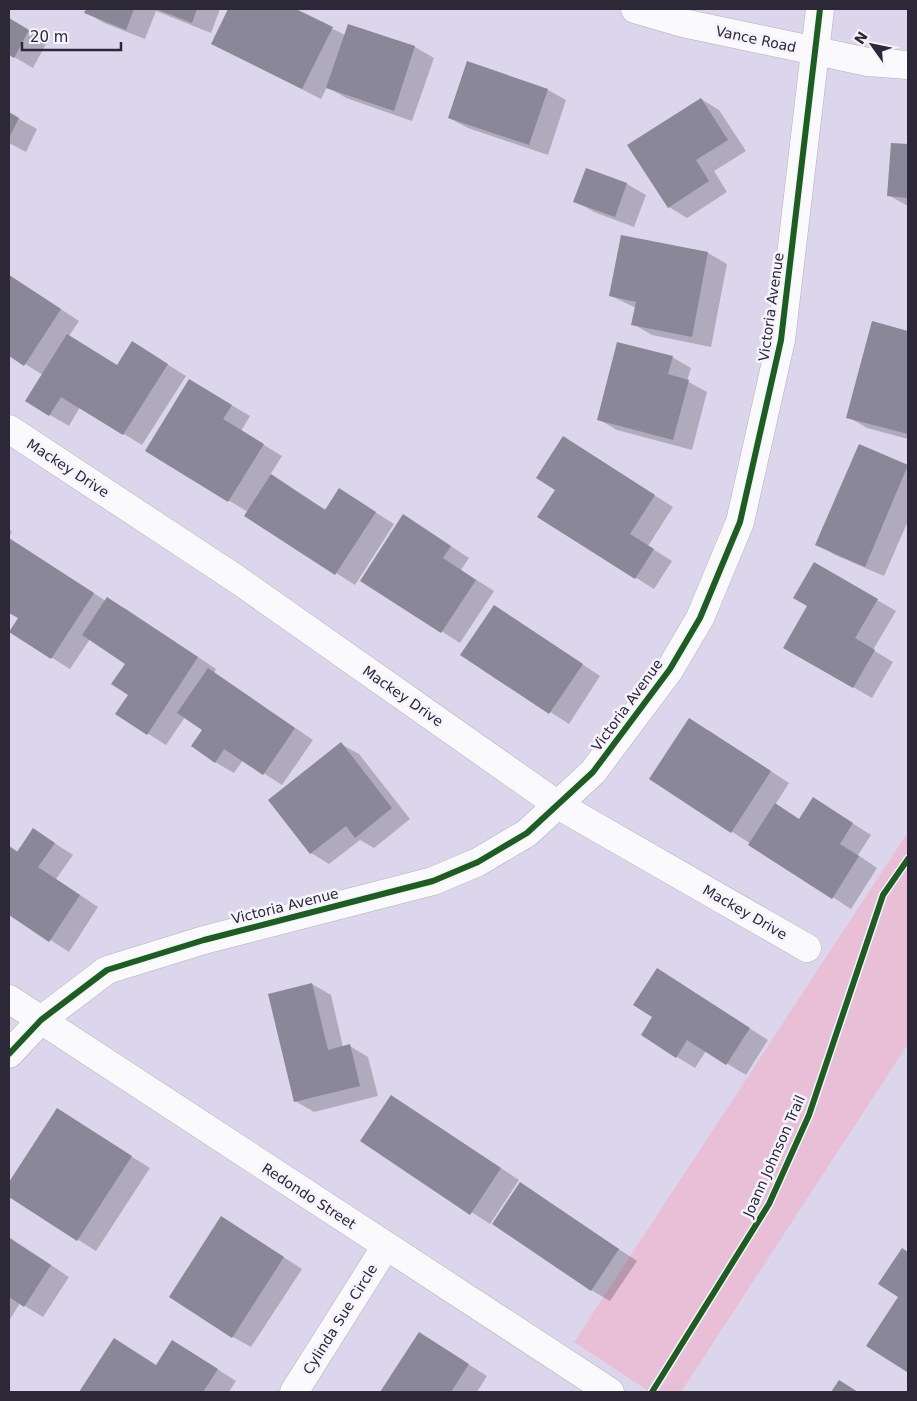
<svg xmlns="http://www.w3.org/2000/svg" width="917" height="1401" viewBox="0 0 917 1401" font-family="'DejaVu Sans',sans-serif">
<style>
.green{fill:#e8bfd7}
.shadow{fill:#0003}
.building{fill:#8a8798}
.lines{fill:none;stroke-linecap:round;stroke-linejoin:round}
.minor-casing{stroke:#b3aebf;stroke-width:29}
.tertiary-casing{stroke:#b3aebf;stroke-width:29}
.minor{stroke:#faf9fc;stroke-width:28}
.tertiary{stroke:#faf9fc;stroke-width:28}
.cycleway-casing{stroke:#f5f3fc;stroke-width:9}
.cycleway{stroke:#1b5e20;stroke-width:6}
.labels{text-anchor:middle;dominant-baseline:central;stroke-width:5;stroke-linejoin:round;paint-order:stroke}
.street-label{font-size:14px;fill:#2c2838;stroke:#f5f3fc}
</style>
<rect width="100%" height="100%" fill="#dcd6ec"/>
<path class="green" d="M908,832V1044L681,1392H650L574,1342Z"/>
<g class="shadow">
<path d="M87,9H220L211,33L156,11L145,39L104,23L86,12Z"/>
<path d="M230,9H293L345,35L348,25L415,47L434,58L412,121L346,98L327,87L321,99L213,44Z"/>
<path d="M9,19L47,42L33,68L9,54Z"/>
<path d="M548,90L566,100L548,155L468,128L449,118Z"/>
<path d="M701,99L719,110L746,151L714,171L727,192L687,218L669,207Z"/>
<path d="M9,113L37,129L26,152L9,143Z"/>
<path d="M892,144L908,145V206L888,195Z"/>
<path d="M587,170L627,184L646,195L634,227L594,212L575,201Z"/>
<path d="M708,253L727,264L711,347L652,335L633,324L636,308L611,296Z"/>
<path d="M9,275L79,321L69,336L118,366L151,354L186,376L142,445L80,407L69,426L26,401L43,375L9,354Z"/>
<path d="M873,323L908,332V439L867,428L848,417Z"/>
<path d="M672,357L691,368L687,381L707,392L692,450L617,430L598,419Z"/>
<path d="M208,391L250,416L241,431L282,456L270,475L326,510L340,490L394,524L355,585L246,516L248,512L146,451Z"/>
<path d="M860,446L908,466V521L884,576L835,555L817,544Z"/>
<path d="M582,449L673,507L648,546L672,561L654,589L539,517Z"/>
<path d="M422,527L469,558L461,570L494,591L460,643L361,580Z"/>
<path d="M9,529L12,532L9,537Z"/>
<path d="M9,539L106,601L107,599L126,609L216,669L214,673L313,740L282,785L243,760L234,773L215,762L204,729L185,717L166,745L117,714L130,694L127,663L90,639L70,669L11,632L20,618L9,611Z"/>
<path d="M815,564L896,611L873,650L893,662L872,698L784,647L809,606Z"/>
<path d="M513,618L600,676L569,724L462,655Z"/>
<path d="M708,730L789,783L775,805L800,820L832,810L871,835L858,855L877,868L851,909L651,779Z"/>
<path d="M341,744L359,754L410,819L374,848L360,840L329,864L311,853Z"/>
<path d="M34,830L73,855L56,879L98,907L69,952L9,913V846L19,852Z"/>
<path d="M657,969L768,1040L746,1075L706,1051L695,1068L677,1057Z"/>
<path d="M312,984L331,995L343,1047L350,1046L368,1057L378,1096L314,1112L295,1101Z"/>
<path d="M391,1096L519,1180L490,1224L361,1141Z"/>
<path d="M57,1110L150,1168L96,1251L9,1196V1184Z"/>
<path d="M520,1184L637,1261L610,1301L591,1290Z"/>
<path d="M240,1229L302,1269L251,1347L233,1337Z"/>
<path d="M9,1237L69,1277L43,1317L20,1303L9,1321Z"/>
<path d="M902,1249L908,1253V1372L868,1345L900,1296Z"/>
<path d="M419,1333L487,1376L477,1392H381Z"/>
<path d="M114,1339L157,1366L173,1341L236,1381L229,1392H80Z"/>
</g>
<g class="building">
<path d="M86,9H134L126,30L84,13Z"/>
<path d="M156,9H197L192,23Z"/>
<path d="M228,9H296L333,27L302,89L211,44Z"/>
<path d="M9,18L29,30L14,58L9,55Z"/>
<path d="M348,24L415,46L394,111L326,88Z"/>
<path d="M467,61L548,89L529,145L448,118Z"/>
<path d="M701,98L728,140L696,160L709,181L668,208L627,145Z"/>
<path d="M9,112L19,118L9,138Z"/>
<path d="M891,143L908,144V198L887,196Z"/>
<path d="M586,168L627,183L615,217L573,202Z"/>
<path d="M621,235L708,252L692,337L631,325L636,302L609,296Z"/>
<path d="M9,275L61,309L24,366L9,356Z"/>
<path d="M872,321L908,331V434L846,418Z"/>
<path d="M67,334L117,365L132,341L168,364L123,435L61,397L49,416L25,401Z"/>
<path d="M617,342L673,356L668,374L689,380L673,440L597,420Z"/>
<path d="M189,379L232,405L223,419L264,444L228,502L145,451Z"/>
<path d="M563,436L655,495L630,534L654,549L635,579L537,517L555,490L536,478Z"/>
<path d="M859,444L908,465L865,567L815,545Z"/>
<path d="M271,474L325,510L339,488L376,512L335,575L244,516Z"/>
<path d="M403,514L451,546L443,558L476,580L441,633L360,581Z"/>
<path d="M9,538L94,593L51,659L9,632L18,618L9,613Z"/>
<path d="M814,562L878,599L855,638L875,650L853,688L783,648L807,606L793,598Z"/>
<path d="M107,597L198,657L147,735L115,714L128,695L111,684L125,664L82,635Z"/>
<path d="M494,605L583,664L549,714L460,655Z"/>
<path d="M208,668L295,728L263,775L224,749L215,763L191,746L202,730L177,713Z"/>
<path d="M689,718L771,771L731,833L649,779Z"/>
<path d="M341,742L392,808L355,838L346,826L310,854L268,800Z"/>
<path d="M813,797L853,823L840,844L859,856L832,899L748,845L775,803L799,819Z"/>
<path d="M33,828L55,843L38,867L80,895L49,942L9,915V846L17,852Z"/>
<path d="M657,968L750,1028L726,1065L687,1040L676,1058L641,1035L652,1017L633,1005Z"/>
<path d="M312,983L328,1050L350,1044L360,1086L294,1102L268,994Z"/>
<path d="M391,1095L501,1168L470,1215L360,1141Z"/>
<path d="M57,1108L132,1156L77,1241L9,1197V1182Z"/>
<path d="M520,1182L619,1249L591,1291L492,1224Z"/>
<path d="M221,1216L284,1257L232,1338L169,1297Z"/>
<path d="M9,1238L51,1265L24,1307L9,1297Z"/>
<path d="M902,1248L908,1252L907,1372L866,1346L898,1297L878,1284Z"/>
<path d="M419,1332L469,1364L451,1392H380Z"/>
<path d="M114,1338L156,1365L172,1340L218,1369L203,1392H79Z"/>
<path d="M839,1380L858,1392H831Z"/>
</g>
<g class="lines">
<g class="minor-casing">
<g id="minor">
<path d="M9,429L235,578L558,805L807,948"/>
<path d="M9,999L610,1392"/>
<path d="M9,1054L41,1020L107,970L204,940L433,881L478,862L527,833L593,772L670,669L700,618L740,522L781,340L820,9"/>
<path d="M294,1392L386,1246"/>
</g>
</g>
<g class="tertiary-casing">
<path id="tertiary" d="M635,9L683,23L868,62L908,65"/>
</g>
<use href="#minor" class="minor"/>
<use href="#tertiary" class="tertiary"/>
<g class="cycleway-casing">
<g id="cycleway">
<path d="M9,1054L41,1020L107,970L204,940L433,881L478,862L527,833L593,772L670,669L700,618L740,522L781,340L820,9"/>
<path d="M652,1392L769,1204L809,1115L883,895L908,859"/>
</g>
</g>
<use href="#cycleway" class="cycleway"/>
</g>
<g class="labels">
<g class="street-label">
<text transform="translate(756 39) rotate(12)">Vance Road</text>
<text transform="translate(771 307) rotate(-82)">Victoria Avenue</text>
<text transform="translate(68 468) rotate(33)">Mackey Drive</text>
<text transform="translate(403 696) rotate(35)">Mackey Drive</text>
<text transform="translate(627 705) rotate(-54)">Victoria Avenue</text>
<text transform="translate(285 906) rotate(-14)">Victoria Avenue</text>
<text transform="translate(745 912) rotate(30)">Mackey Drive</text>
<text transform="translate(774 1156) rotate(-66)">Joann Johnson Trail</text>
<text transform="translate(309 1196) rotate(33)">Redondo Street</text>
<text transform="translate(340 1319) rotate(-58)">Cylinda Sue Circle</text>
</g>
</g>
<rect width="917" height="1401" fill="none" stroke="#2c2838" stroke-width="20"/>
<g transform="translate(872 45) rotate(303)" stroke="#f5f3fc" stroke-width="4" paint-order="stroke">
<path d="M0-4L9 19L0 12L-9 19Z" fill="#2c2838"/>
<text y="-8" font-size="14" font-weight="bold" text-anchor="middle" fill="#2c2838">N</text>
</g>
<path d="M22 42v8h99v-8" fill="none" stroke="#2c2838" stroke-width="2.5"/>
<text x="30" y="42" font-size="15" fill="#2c2838" stroke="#f5f3fc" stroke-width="4" paint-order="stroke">20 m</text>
</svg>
